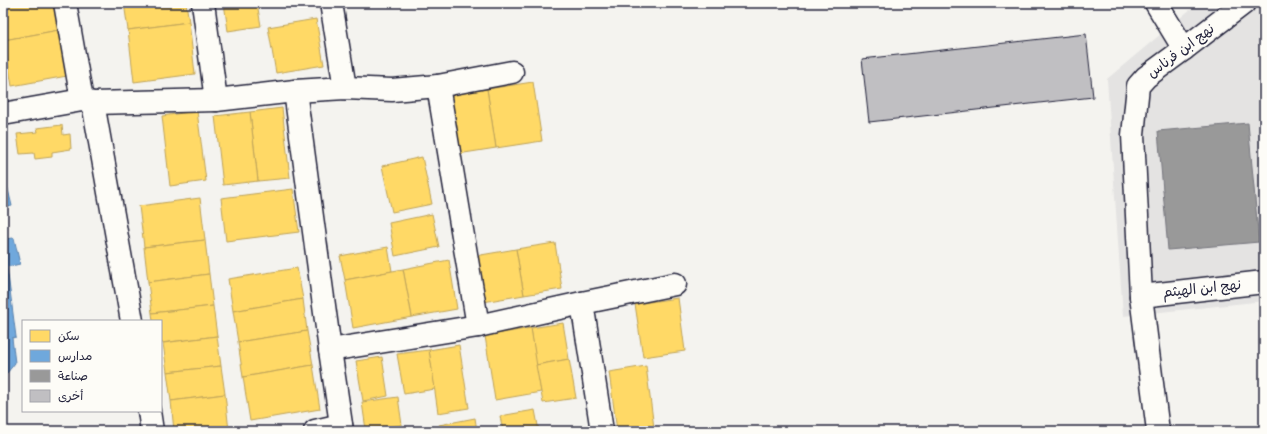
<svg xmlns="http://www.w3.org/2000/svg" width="1267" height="434" viewBox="0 0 1267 434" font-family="Mynerve,'Playpen Sans Arabic',sans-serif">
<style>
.built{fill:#e4e3e2}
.homes{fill:#ffd966;stroke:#bda259}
.schools{fill:#6fa8dc;stroke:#5880ac}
.industry{fill:#999;stroke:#75757d}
.building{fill:#c0bfc2;stroke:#22223b}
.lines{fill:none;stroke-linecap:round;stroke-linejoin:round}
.minor-casing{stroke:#22223b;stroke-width:25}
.minor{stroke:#fdfcf7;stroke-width:22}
.labels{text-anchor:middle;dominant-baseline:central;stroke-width:4;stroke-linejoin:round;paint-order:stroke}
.street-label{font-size:14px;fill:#22223b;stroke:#fdfcf7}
</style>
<rect width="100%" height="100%" fill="#f4f3ef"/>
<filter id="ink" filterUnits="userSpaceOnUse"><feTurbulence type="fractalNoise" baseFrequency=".025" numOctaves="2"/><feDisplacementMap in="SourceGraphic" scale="8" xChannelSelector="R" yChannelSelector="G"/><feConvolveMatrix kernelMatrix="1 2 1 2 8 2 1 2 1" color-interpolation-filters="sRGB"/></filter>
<g filter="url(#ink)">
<path class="built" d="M1198,3H1264V301L1123,316L1107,79Z"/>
<g class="homes">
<path d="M3,3H54L59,30L4,40Z"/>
<path d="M124,3H186L189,22L128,30Z"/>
<path d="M224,3H257L261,26L228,31Z"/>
<path d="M316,19L324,65L276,73L268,27Z"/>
<path d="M189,22L195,74L134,82L128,30Z"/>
<path d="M59,30L67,76L12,86L4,40Z"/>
<path d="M533,82L542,141L496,148L487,89Z"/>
<path d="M487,89L496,148L458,154L449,95Z"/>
<path d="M282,108L290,178L258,181L250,112Z"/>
<path d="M197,111L206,181L170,186L162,116Z"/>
<path d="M250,112L258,181L223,185L215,116Z"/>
<path d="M62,125L63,135L70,134L71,149L52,152V157L35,159L34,153L20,154L17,134L38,132L37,128Z"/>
<path d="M422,157L432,204L392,212L382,166Z"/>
<path d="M293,189L299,232L226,241L221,198Z"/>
<path d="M200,198L205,240L144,247L139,206Z"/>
<path d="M432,214L439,247L395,256L389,223Z"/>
<path d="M205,240L209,274L148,282L144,247Z"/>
<path d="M555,243L562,289L524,295L516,249Z"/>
<path d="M388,247L392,271L345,280L340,256Z"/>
<path d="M516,249L524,295L483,302L475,256Z"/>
<path d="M449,260L457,309L412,317L403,269Z"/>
<path d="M297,268L303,299L233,311L228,279Z"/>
<path d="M403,269L412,317L353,328L345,280Z"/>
<path d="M209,274L213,306L152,313L148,282Z"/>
<path d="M678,298L685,351L643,357L635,304Z"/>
<path d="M303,299L307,331L238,342L233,311Z"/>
<path d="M213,306L217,336L161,343V321H153L152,313Z"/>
<path d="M563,323L569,359L536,365L531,328Z"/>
<path d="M531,328L541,392L495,400L485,336Z"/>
<path d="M307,331L313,365L243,377L238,342Z"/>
<path d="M217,336L221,366L167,372L163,343Z"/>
<path d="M459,345L469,408L438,413L429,350Z"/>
<path d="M429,350L435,389L404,394L397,354Z"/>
<path d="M382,357L388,396L363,401L356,361Z"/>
<path d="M569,359L576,398L543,403L536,365Z"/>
<path d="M313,365L320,409L250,421L243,377Z"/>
<path d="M221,366L225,394L171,401L167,372Z"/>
<path d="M646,366L654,428L632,431H617L609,372Z"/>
<path d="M225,394L229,431H174L171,401Z"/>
<path d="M398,397L402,425L366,430L362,402Z"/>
<path d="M535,410L539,431H503L500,416Z"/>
<path d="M475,418L477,431H440L439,425Z"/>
</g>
<g class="schools">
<path d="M6,181L12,206L3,208V182Z"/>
<path d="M14,238L20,264L7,267L16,337L12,338L15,363L3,378V239Z"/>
</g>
<path class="industry" d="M1248,123L1259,242L1168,250L1158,131Z"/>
<path class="building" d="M1086,34L1093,97L869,122L862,59Z"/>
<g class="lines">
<g class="minor-casing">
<g id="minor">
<path d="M65,3L82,100"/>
<path d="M203,3L216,100"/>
<path d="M331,3L345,88"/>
<path d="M1156,3L1184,49"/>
<path d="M438,86L478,326"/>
<path d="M295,91L345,88L392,90L438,86L512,72"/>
<path d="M93,103L132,321"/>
<path d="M3,114L82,100L93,103L216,100L295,91L330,350L342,431"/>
<path d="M1141,296L1264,282"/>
<path d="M582,303L602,431"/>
<path d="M330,350L478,326L582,303L675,284"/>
<path d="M149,411L152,431"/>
<path d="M315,431L341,425"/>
<path d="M1158,431L1141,296L1133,135L1138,86L1146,77L1184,49L1244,3"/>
</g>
</g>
<use href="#minor" class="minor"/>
</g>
</g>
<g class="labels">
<g class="street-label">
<text transform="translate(1181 51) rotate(-37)">نهج ابن فرناس</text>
<text transform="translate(1202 289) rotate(-6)">نهج ابن الهيثم</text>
</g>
</g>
<rect width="1267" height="434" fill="none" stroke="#fdfcf7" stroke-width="16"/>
<rect x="8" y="8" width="1251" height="418" fill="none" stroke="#22223b" stroke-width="1.5" filter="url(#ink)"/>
<rect x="22" y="320" width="140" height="92" fill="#fdfcf7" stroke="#a5a5ac"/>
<rect x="30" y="330" width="20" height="12" fill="#ffd966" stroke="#a5a5ac"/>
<text x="58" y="340" font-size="12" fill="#22223b">سكن</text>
<rect x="30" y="350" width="20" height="12" fill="#6fa8dc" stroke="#a5a5ac"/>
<text x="58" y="360" font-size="12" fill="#22223b">مدارس</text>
<rect x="30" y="370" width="20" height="12" fill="#999999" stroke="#a5a5ac"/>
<text x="58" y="380" font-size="12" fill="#22223b">صناعة</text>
<rect x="30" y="390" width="20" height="12" fill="#c0bfc2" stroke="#a5a5ac"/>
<text x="58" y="400" font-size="12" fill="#22223b">أخرى</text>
</svg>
